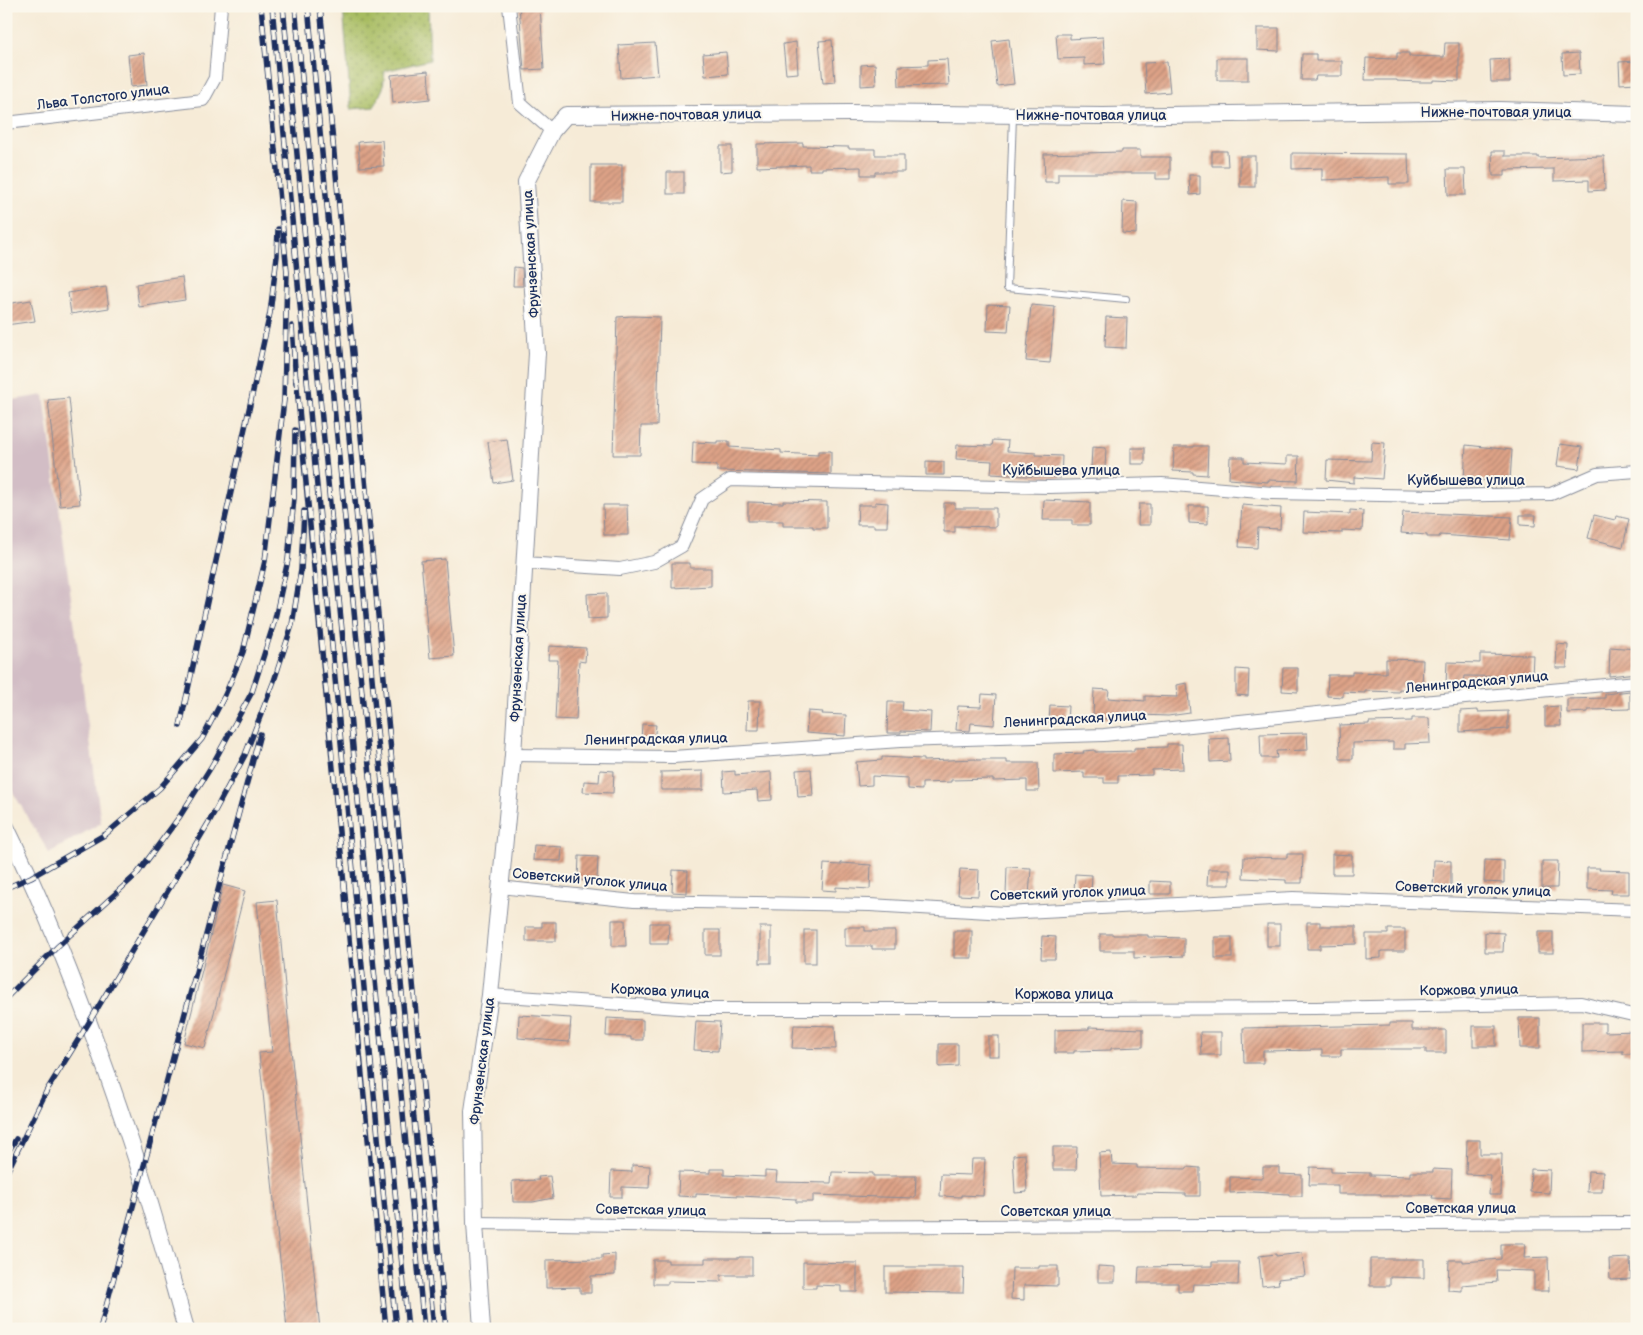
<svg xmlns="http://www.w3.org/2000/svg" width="1643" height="1335" viewBox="0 0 1643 1335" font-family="'Balsamiq Sans',sans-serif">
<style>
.industrial{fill:#d2bdc5}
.park{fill:url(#park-dots);stroke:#617660}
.building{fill:url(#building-hatch)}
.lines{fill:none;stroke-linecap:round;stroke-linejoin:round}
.service-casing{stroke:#888d9a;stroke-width:8}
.minor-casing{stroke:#888d9a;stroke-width:14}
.tertiary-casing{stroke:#888d9a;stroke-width:18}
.service{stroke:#fff;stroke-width:6}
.minor{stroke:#fff;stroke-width:12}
.tertiary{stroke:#fff;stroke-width:16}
.rail-casing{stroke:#1b2f5e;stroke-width:5.5}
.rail{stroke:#fbf7ec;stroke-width:4;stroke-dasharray:11;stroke-linecap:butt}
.labels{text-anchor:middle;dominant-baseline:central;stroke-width:4;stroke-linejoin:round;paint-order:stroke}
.street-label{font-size:14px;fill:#1b2f5e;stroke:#fbf7ec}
</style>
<defs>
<pattern id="park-dots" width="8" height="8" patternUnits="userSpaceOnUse" patternTransform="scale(1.25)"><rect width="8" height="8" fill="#a7bc61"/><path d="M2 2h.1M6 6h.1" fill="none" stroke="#879953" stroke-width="1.8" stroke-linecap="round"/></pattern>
<pattern id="building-hatch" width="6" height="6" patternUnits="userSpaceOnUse" patternTransform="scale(1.25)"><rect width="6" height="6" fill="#dea387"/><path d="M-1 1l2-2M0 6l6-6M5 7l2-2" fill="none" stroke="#b38572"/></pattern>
</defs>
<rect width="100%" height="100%" fill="#fbf7ec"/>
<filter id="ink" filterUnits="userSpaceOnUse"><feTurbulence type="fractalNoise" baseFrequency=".02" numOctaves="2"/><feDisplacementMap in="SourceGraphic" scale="10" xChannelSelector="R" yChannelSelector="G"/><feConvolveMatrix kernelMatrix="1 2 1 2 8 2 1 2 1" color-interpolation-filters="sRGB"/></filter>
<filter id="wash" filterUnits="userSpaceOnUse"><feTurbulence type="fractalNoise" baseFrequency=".0096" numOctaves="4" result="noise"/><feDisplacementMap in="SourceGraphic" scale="20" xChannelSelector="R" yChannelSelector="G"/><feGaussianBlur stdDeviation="1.12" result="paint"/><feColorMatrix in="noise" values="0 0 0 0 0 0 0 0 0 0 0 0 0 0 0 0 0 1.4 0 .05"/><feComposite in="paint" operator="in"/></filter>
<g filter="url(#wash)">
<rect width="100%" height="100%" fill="#f6ebd7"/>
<path class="industrial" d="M44,395L101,823L49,853L11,789L6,741V401Z"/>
<path class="park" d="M343,6H428L430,60L385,71L383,88L374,107L351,109Z"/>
<g id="blocks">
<g class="building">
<path d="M519,6H540L544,69L524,70Z"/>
<path d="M1257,28H1279V51L1257,50Z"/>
<path d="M1056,34H1070V39L1103,37L1105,64L1084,65V58L1058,59Z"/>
<path d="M1009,39L1014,84L997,86L992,41Z"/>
<path d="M832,40L835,82L823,83L819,41Z"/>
<path d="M796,42L798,73L786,74L783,44Z"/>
<path d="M655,43L658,75L621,78L619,45Z"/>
<path d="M1445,43H1459V81L1433,80V82H1420L1397,81V80H1365L1366,58L1397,59V53H1409V56L1444,57Z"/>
<path d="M726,52L728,74L705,76L703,54Z"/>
<path d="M144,53L147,85L131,87L128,55Z"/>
<path d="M1579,53L1580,74L1563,75L1562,54Z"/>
<path d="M1302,54H1316V61H1342V76H1316L1315,80H1301Z"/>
<rect x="1217" y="58" width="31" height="22"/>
<path d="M947,59L949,85L899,86L898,66L928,65V60Z"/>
<path d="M1509,59L1510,82H1491L1490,60Z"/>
<path d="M1637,61V83L1620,84L1619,62Z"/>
<path d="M1167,62L1170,92L1146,94L1144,63Z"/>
<path d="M875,64L876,85L861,86V65Z"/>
<path d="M428,71L430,99L393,103L391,75Z"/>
<path d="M382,140L384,166L360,167L358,142Z"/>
<path d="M803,143V146L849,147V149H875V155H904V172H875V175H861V167L822,168V170H809V165L757,167V144Z"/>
<path d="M720,146H732V171L720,172Z"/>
<path d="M1122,150H1140V157H1170V179H1156V173H1058V182H1045L1044,154L1122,152Z"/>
<path d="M1212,151H1227L1228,166H1212Z"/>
<path d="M1492,151H1505V156H1538V158L1604,156L1605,190L1589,191V180L1554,181V169L1505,170V176H1493Z"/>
<path d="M1292,153L1408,154L1409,184H1389V177L1322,180V168L1292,169Z"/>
<rect x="1240" y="156" width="15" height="31"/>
<rect x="591" y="165" width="31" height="37"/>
<path d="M1447,169H1465L1466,195H1448Z"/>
<rect x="667" y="172" width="17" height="22"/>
<path d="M1189,175H1200V194L1190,195Z"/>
<path d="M1123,201L1137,202L1136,234L1122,233Z"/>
<path d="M514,267L522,268L523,286H513Z"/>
<path d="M182,277L185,300L139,307L136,284Z"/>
<path d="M106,287L109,308L71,314L68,293Z"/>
<path d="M31,300L35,321L6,325V304Z"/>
<path d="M988,304L1010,305L1008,332L987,331Z"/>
<path d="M1031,305L1055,307L1050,363L1026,361Z"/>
<path d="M632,316L660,317L657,426H641L640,455H613L617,317Z"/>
<path d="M1106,317L1127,318L1126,348L1105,347Z"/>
<path d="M69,398L80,504L60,506L48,400Z"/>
<path d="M507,439L513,480L494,483L488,442Z"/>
<path d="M993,440L1008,441L1007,451L1036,453V455L1062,456L1061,478L991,474L992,461L956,459L957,445L992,446Z"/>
<path d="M717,441H729V447L781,450V453L818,455V451H831V474L717,471V465L692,464L693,442L717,443Z"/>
<path d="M1372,442L1385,443L1382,479L1354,477V483L1326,480L1327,460L1371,461Z"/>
<path d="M1560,444L1582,447L1579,469L1557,466Z"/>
<path d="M1466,445L1512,450L1510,482L1464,479Z"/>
<path d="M1194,446H1208L1207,475L1193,474V472L1173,471L1174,447H1194Z"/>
<path d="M1092,447L1106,448L1105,469H1091Z"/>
<rect x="1131" y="448" width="14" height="16"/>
<path d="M1287,456H1299L1298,481L1268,480V482L1229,479L1230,457H1244V462L1287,464Z"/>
<path d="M926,461L944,462V475H926Z"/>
<path d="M1044,500L1090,502V525H1072V520H1043Z"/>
<path d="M783,501L827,502V528H813V526H783V521H748V502L783,503Z"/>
<path d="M875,502L888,503L887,527H874V525H857L858,505H875Z"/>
<path d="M944,503H955V508H996V527L955,526V532H944Z"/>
<path d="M1139,504H1150V525H1138Z"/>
<path d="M603,505H627L628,535H604Z"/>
<path d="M1242,505L1281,508L1280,529L1258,528L1257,548L1239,547Z"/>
<path d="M1189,506H1208V524L1189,523Z"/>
<path d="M1350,510L1363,511L1362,531L1342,530V533L1303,532L1304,512L1350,514Z"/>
<path d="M1403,512L1512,517L1510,540L1440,535L1439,537H1427V535L1401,533Z"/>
<path d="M1520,515H1536L1535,526L1520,525Z"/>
<path d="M1594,515L1615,520L1616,516L1629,519L1623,547L1588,538Z"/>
<path d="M445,559L454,656L430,658L421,561Z"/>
<path d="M672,563H690V568H711V586L672,588Z"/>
<path d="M607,593V618L588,619L587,594Z"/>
<path d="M1557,644L1568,645L1567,668H1556Z"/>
<path d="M549,646L586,648L585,662L579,661L576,720L555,719L558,660H548Z"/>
<path d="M1610,647L1637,649V673L1609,676Z"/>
<path d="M1480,654L1533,655L1532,677L1464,676L1463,684H1446L1447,662L1480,663Z"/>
<path d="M1386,659L1423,660L1422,690L1399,689V692L1365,691V693L1343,692V697L1327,696L1328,675H1352V672L1386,673Z"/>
<path d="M1283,668H1298V692L1282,691Z"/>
<path d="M1236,669L1249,670L1248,696L1236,695Z"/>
<path d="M1187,683L1190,713L1168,716L1140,715V720L1093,718L1094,689L1109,690L1108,698L1145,701V696L1177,697L1176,685Z"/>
<path d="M1630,691V709L1588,710V712L1567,713V699L1605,698V694Z"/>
<path d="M982,694L996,695L994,725L971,723L970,731L956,730L958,706L981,707Z"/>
<path d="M748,701H760L759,730H747Z"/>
<path d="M888,702H903L902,710L931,712L930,732L901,731V733H887Z"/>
<path d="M1050,705L1068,706L1067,724L1049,723Z"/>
<path d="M1560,706L1561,726H1545V707Z"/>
<path d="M1478,710V712L1508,711V729L1460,732V711Z"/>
<path d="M808,711L823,712L822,714L846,715L845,736L806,733Z"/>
<path d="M1412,718H1429L1430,743L1405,744V749H1393V742L1353,743V759H1340L1339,725L1369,724V722L1412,721Z"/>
<path d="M642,724L656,725L654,741L641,740Z"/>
<path d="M1307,733L1308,750L1276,751L1277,758H1261L1260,734Z"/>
<path d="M1229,738L1230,761L1210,762L1209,739Z"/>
<path d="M1167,744H1182L1183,769L1152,770V775L1118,776V783H1104V778H1084V772L1054,773V754L1084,753L1083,751L1095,750V752L1134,751V748L1167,747Z"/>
<path d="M882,757L923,759V761L976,759V760H1007V763H1038L1039,791H1027V780L993,781V779L951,780V782L922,783V790L908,789V778L872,776V785L858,786L856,762L882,760Z"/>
<path d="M811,769L813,796L798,797L796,770Z"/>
<path d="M600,770L614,771L613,793L583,792L584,781L599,782Z"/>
<path d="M703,771V790H661V772Z"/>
<path d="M735,771V775L771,772L772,800L758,801L757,790L724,792L723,772Z"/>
<path d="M534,845L562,847L561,861L533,860Z"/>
<path d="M1287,854H1303L1302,883H1286V880L1243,878L1244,857L1287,858Z"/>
<path d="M1332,854L1352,855V874H1332Z"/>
<path d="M579,856L598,857L597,881L578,880Z"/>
<path d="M1434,860L1451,861V887H1433Z"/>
<path d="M1485,860L1504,861V883L1484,882Z"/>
<path d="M1542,861H1558L1557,888H1542Z"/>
<path d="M841,863L871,865L870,889L836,887V891L822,890L824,864L841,865Z"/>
<path d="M1007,867L1031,868L1029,896L1006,895Z"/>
<path d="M1587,868H1600L1599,870L1629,871V894H1611L1612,890L1587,889Z"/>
<path d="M960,869L979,870L978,896L958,895Z"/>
<path d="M1208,869H1230V885H1207Z"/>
<path d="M673,870L688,871L687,893L672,892Z"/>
<path d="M1075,874L1092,875L1091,894L1074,893Z"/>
<path d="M1150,881L1170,882V894H1150Z"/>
<path d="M223,885L245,891L205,1048L184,1043Z"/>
<path d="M277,900L291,1050L320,1329H287L259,1053L272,1052L257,902Z"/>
<path d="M612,920H625L626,946H612Z"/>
<path d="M542,922H556V941H526V927H542Z"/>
<path d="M1307,922H1320V926H1356V944L1320,945V949H1307Z"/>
<path d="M650,923H669L668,944H650Z"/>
<rect x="1267" y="924" width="13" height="22"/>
<rect x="760" y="927" width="11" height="36"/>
<path d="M845,927H865V931H895V949H872V946H845Z"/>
<path d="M1388,929H1405V951H1381V958L1366,959V934H1388Z"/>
<rect x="705" y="930" width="15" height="25"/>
<rect x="804" y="930" width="12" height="33"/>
<rect x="954" y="931" width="18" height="27"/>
<path d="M1485,932L1504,933L1503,952H1485Z"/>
<rect x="1538" y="932" width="15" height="21"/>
<path d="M1100,934H1113V935H1148V937L1184,938V956L1134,958V951H1100Z"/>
<path d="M1042,936L1056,937L1055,959H1041Z"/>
<rect x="1215" y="937" width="17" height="21"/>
<path d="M519,1015L571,1018L569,1042L518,1038Z"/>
<path d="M607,1018L643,1020V1040H631V1037L606,1036Z"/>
<path d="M1519,1018H1540V1048H1520Z"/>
<path d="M696,1021L720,1022L718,1051L694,1050Z"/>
<path d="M1390,1023H1412V1030H1446V1053H1426V1049H1341V1056H1322V1050L1263,1051V1063H1244L1243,1028L1390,1025Z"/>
<path d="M1582,1023H1605V1032L1637,1031V1054H1623V1051L1582,1052Z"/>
<path d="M794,1025L835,1026L836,1049L792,1048Z"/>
<rect x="1473" y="1026" width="23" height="20"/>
<path d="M1089,1027L1143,1029V1047L1111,1048V1050L1074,1051V1053H1055V1030L1089,1029Z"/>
<path d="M1200,1032H1221V1055H1201Z"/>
<rect x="988" y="1036" width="11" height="20"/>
<path d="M939,1044H958V1066L939,1067Z"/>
<path d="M1467,1140H1480V1154H1502L1501,1195H1489L1490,1175L1466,1174Z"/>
<path d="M1053,1147H1077L1076,1170H1053Z"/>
<path d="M1111,1152L1112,1164L1137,1165V1168L1187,1169V1167L1200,1168V1196H1186V1194L1137,1193L1136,1195L1101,1196L1099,1153Z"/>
<path d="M1025,1154L1027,1192L1015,1193L1013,1155Z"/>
<path d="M972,1159H985L983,1196L961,1195V1197L940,1196L941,1174L971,1175Z"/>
<path d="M632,1165L650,1166L649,1188L622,1187V1197H610L611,1171L632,1172Z"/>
<path d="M1263,1167H1279V1174L1302,1175V1196H1289V1194L1252,1192L1230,1193V1177L1263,1178Z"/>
<path d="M1310,1167L1331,1168V1172L1370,1173V1175L1410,1176V1172H1433V1169L1452,1170L1451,1199L1432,1198L1433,1195H1399V1196H1381V1194H1338V1185H1309Z"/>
<path d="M710,1169H724V1175L765,1177V1171L777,1172L776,1182L831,1183L832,1172L873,1173V1176H916L915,1198L813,1195V1202H796V1199L741,1196L696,1194V1197L678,1196L679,1172L710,1173Z"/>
<path d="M1531,1169L1550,1170L1549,1193L1530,1192Z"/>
<path d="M1588,1171L1603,1172L1602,1192H1587Z"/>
<path d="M550,1176L553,1198L533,1202H513L512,1181L539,1180L538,1177Z"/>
<path d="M1501,1244H1525L1524,1258L1548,1257L1549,1291H1534V1271L1496,1270L1497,1282L1462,1285V1291L1448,1290L1449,1260H1463V1262L1501,1259Z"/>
<path d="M1302,1253L1305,1276L1278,1279L1279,1284L1262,1286L1259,1256L1276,1254V1256Z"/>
<path d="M615,1254V1275L591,1276V1293H580V1287L546,1288V1260L602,1259V1255Z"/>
<path d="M739,1257H752V1275H721V1282L668,1281V1284H653V1260H668V1263H705V1258H739Z"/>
<path d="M1630,1258L1631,1279L1610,1280L1609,1259Z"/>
<path d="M1370,1259H1424V1278L1390,1277V1286H1370Z"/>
<path d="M803,1262L857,1263V1292H841V1286L816,1285V1288H803Z"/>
<path d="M1212,1262H1239L1238,1285L1193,1284L1192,1291H1178V1283H1138L1139,1267L1212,1266Z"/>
<path d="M1039,1266H1058V1286L1024,1285V1300L1011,1299L1012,1268H1039Z"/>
<path d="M1098,1266L1115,1267V1282H1098Z"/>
<path d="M885,1267H964L963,1293L885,1292Z"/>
</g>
</g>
</g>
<g filter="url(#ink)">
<use href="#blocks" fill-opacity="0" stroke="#888d9a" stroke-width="1"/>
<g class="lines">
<g class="service-casing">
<path id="service" d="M1013,116L1007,288L1126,299"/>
</g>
<g class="minor-casing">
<g id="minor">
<path d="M509,6L520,103L552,131"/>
<path d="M6,123L203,100L215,78L221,6"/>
<path d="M524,563L620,569L654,562L682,546L702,499L730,480L1049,487L1162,484L1272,493L1435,496L1551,494L1597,474L1637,471"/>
<path d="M513,755L673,757L900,741L1104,735L1433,701L1637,682"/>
<path d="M500,887L634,901L870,905L1005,913L1293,898L1637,910"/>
<path d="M490,995L694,1009H1082L1315,1008L1581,1003L1637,1016"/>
<path d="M475,1223L764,1227L1637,1223"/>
</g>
</g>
<g class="tertiary-casing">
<g id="tertiary">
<path d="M6,827C55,927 95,1035 130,1140C151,1202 168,1266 186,1329"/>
<path d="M482,1329L475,1223L473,1111L490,995L513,755L537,353L526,182L552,131L566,115L849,113L1103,116L1499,110L1637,114"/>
</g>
</g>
<use href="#service" class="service"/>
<use href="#minor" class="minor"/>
<use href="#tertiary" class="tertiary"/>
<g class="rail-casing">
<g id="rail">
<path d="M272,6L396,1329"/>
<path d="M283,6L408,1329"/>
<path d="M295,6L424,1329"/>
<path d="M308,6L434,1329"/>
<path d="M320,6L446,1329"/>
<path d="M292,326L296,383"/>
<path d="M296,377C328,694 354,1012 386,1329"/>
<path d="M180,726L270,313L277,256L278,229"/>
<path d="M6,888L31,877L106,834L160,788L202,739L225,695L243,652L265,561L284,400L287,272L261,6"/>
<path d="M6,998L58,946L137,874L180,816L211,767L252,692L274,623L288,560L294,498L295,430"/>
<path d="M6,1155L16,1139"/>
<path d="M6,1174L47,1090L88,1024L209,822L245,755L274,681L292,625L301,570L304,511"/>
<path d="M100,1329L260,734"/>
</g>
</g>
<use href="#rail" class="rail"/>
</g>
</g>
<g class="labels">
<g class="street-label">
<text transform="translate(103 97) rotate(-7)">Льва Толстого улица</text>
<text x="1496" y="112">Нижне-почтовая улица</text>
<text transform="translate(686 115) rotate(-1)">Нижне-почтовая улица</text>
<text x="1091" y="115">Нижне-почтовая улица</text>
<text transform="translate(531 254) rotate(-93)">Фрунзенская улица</text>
<text x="1061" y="470">Куйбышева улица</text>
<text x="1466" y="480">Куйбышева улица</text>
<text transform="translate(518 658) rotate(-87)">Фрунзенская улица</text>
<text transform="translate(1477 682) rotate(-5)">Ленинградская улица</text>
<text transform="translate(1075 719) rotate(-3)">Ленинградская улица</text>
<text transform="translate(656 739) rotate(-1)">Ленинградская улица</text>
<text transform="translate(590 880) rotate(5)">Советский уголок улица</text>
<text transform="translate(1473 889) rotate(2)">Советский уголок улица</text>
<text transform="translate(1068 893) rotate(-2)">Советский уголок улица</text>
<text transform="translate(1469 990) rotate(-1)">Коржова улица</text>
<text transform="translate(660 991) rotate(3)">Коржова улица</text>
<text x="1064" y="994">Коржова улица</text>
<text transform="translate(482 1061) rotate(-83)">Фрунзенская улица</text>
<text x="1461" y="1208">Советская улица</text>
<text transform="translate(651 1210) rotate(1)">Советская улица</text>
<text x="1056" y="1211">Советская улица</text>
</g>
</g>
<rect width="1643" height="1335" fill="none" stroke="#fbf7ec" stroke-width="25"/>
</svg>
